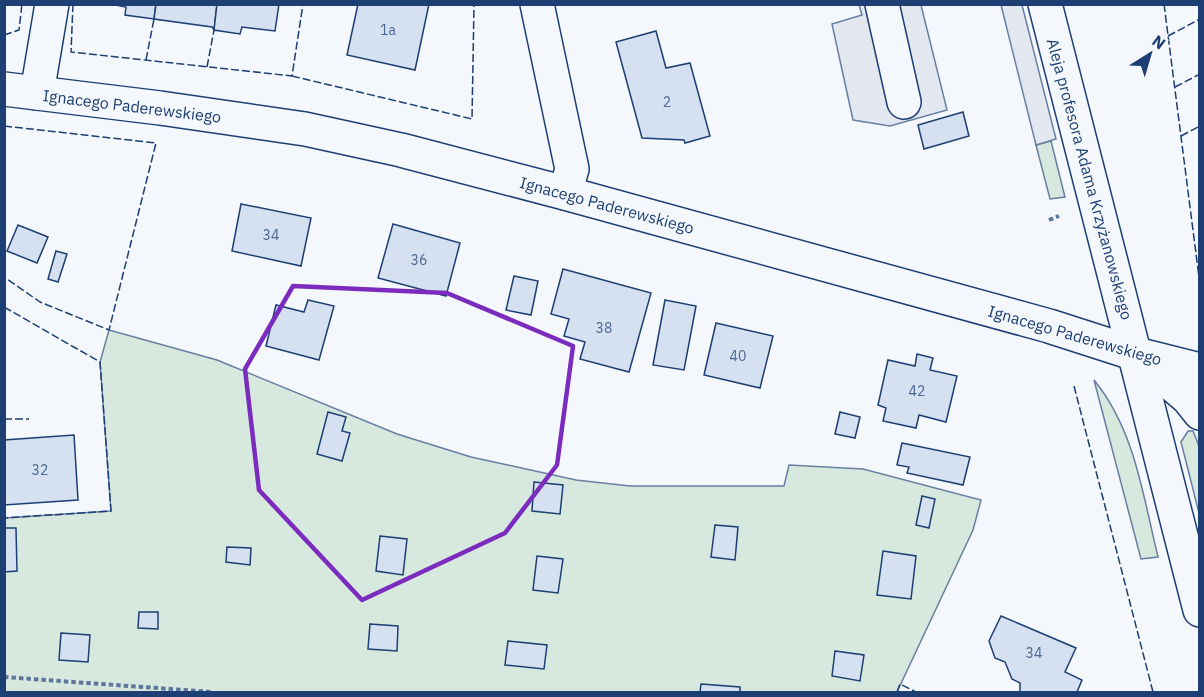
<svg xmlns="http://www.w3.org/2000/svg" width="1204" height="697" viewBox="0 0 1204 697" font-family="'IBM Plex Sans',sans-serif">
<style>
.green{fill:#d7e8df;stroke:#687fa3;stroke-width:1.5}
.parking{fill:#e3e8f0;stroke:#687fa3;stroke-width:1.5}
.building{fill:#d5e0f0;stroke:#1d3f73;stroke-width:1.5}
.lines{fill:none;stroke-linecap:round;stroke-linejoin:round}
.minor-casing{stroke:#1d3f73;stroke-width:36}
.path{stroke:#5e769c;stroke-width:4;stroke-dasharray:4.5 3;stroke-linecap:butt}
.minor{stroke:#f4f7fb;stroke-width:33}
.fence{stroke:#1d3f73;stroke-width:1.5;stroke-dasharray:8 3;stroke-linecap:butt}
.marked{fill:none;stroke:#7b2cbf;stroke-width:4.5;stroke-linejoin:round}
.labels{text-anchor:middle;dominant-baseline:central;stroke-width:4.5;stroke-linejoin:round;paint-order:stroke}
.number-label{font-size:14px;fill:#4b6792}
.street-label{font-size:16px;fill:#1d3f73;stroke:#f4f7fb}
</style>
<rect width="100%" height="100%" fill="#f4f7fb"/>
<g class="green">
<path d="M1051,141L1065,197L1050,199L1036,145Z"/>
<path d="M109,330L217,360L397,434L471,457L576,480L630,486H784L789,465L863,469L981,500L973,530L897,692H5V518L111,511L100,362Z"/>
<path d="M1094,380C1135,430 1143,496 1158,557L1141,559Z"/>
<path d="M1188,431H1193L1199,446V513L1181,442Z"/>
</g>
<g class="parking">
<path d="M859,5H921L947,110L890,126L853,120L832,24L862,15Z"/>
<path d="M1001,5H1022L1056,139L1036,145Z"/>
</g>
<g class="building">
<path d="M110,4H156L154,19L125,15L126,7Z"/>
<path d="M156,4H217L214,30L212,27L154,19Z"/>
<path d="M217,4H279L275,31L242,27L240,34L214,30Z"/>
<path d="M358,4H429L415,70L347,55Z"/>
<path d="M656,31L666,68L690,63L710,136L685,143L684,140L642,138L616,42Z"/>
<path d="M963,112L969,136L924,149L918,125Z"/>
<path d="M241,204L311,218L301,266L232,251Z"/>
<path d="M393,224L460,243L446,296L378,278Z"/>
<path d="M18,225L48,237L37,263L7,251Z"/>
<path d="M56,251L67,254L58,282L48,279Z"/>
<path d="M563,269L651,293L629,372L580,359L585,342L564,336L569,319L551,314Z"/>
<path d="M514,276L538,281L531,315L506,310Z"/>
<path d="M308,300L334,306L319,360L266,346L276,305L304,312Z"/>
<path d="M665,300L696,306L684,370L653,365Z"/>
<path d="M716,323L773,336L760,388L704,375Z"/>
<path d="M917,354L933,358L930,370L957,376L946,422L919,415L916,428L883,421L886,408L878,405L888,360L915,366Z"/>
<path d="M328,412L346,417L342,431L350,433L342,461L317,454Z"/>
<path d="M840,412L860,417L855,438L835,434Z"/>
<path d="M74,435L78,500L4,505V440Z"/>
<path d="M902,443L970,457L963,485L907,473L909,467L897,465Z"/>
<path d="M534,482L563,485L560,514L532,511Z"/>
<path d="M922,496L935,499L929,528L916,525Z"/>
<path d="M715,525L738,527L735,560L711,557Z"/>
<path d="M4,528H16L17,571L4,572Z"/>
<path d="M380,536L407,539L403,575L376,571Z"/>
<path d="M227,547L251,548L250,565L226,562Z"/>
<path d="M883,551L916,556L911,599L877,595Z"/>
<path d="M537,556L563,559L558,593L533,590Z"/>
<path d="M139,612H158V629L138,628Z"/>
<path d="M1001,616L1076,648L1065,672L1082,680L1077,692H1020V683L1012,679L1005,662L995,658L989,641Z"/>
<path d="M370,624L398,626L397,651L368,649Z"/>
<path d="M61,633L90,635L88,662L59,660Z"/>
<path d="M508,641L547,645L544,669L505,665Z"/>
<path d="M835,651L864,655L860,681L832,676Z"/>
<path d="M701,684L740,687V692H700Z"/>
</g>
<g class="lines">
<g class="minor-casing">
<g id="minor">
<path d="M537,4L572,169L565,193"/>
<path d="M882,4L904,102"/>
<path d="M1045,4L1200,610"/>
<path d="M4,89L160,108L305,129L401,150L565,193L1049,326L1136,354L1200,370"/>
<path d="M37,93L52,4"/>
<path d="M1142,359L1188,398L1200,413"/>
</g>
</g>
<g class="path">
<path d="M1049,220L1059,216"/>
<path d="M4,677L212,692"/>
</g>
<use href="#minor" class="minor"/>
<g class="fence">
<path d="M73,4L71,52L292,76L303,4"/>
<path d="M1164,4L1200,285"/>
<path d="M4,35L19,30L22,4"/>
<path d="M1168,36L1200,19"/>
<path d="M146,60L154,19"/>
<path d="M207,67L214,30"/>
<path d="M292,76L472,119L474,4"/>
<path d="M1175,87L1200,74"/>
<path d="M4,126L156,143L109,330L40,302L4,277"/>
<path d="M1181,136L1200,126"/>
<path d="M4,307L100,362L111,511L4,518"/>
<path d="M1074,386L1153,692"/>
<path d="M4,419H29"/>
<path d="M4,692H16"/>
<path d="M897,692L900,684L916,692"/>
</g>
</g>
<path class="marked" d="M293,286L447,293L573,346L557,465L505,533L362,600L259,490L245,369Z"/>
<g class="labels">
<g class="number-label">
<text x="388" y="30">1a</text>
<text x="667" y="102">2</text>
<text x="271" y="235">34</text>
<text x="419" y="260">36</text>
<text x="604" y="328">38</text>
<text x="738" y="356">40</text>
<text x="917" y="391">42</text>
<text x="40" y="470">32</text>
<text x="1034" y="653">34</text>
</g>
<g class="street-label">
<text transform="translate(132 106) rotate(7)">Ignacego Paderewskiego</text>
<text transform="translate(1090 179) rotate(75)">Aleja profesora Adama Krzyżanowskiego</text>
<text transform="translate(607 205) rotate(15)">Ignacego Paderewskiego</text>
<text transform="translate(1075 335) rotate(16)">Ignacego Paderewskiego</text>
</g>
</g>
<rect width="1204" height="697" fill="none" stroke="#1d3f73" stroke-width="12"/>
<g transform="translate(1150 54) rotate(37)" stroke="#f4f7fb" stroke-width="4.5" paint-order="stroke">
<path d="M0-4.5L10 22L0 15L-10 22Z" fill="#1d3f73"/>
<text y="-9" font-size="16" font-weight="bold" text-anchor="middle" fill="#1d3f73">N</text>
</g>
</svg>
